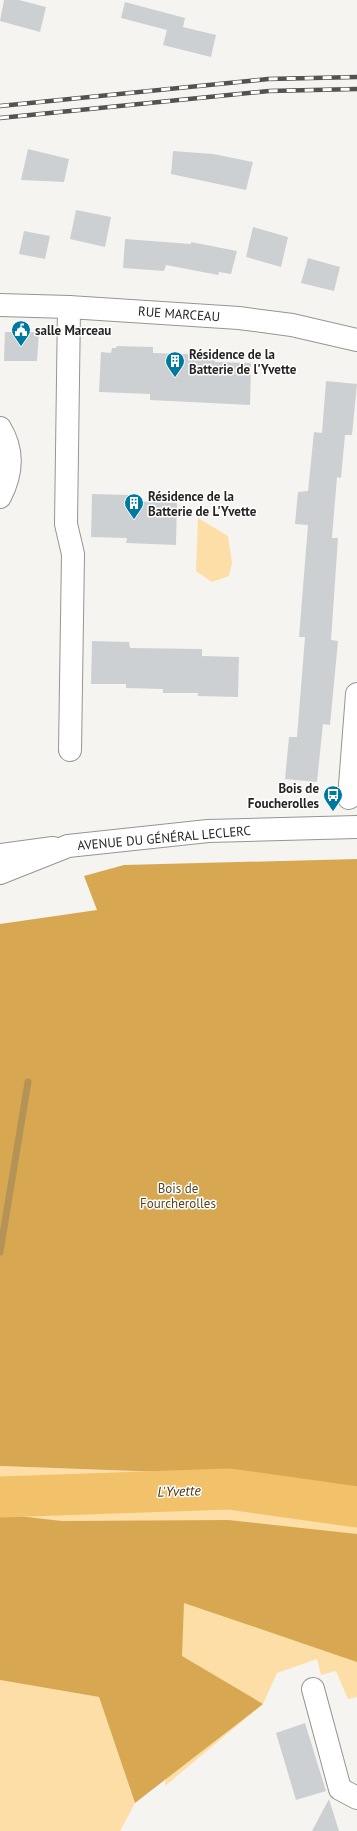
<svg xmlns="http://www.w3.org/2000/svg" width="357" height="1831" viewBox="0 0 357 1831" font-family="'PT Sans',sans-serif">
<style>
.green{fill:#fedea7}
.forest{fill:#d7a851}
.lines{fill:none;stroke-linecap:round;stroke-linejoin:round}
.stream{stroke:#b59356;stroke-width:7}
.river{stroke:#f2c26b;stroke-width:41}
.building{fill:#ccd0d2}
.minor-casing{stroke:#979592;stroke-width:24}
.major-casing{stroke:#979592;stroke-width:24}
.minor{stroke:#fff;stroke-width:22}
.major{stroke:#fff;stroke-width:22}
.rail-casing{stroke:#535250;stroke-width:4.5}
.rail{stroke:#fff;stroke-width:3;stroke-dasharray:9;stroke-linecap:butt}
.labels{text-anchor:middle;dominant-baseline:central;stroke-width:3;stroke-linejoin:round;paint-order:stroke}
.street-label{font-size:13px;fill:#262524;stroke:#fff}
.poi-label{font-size:13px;font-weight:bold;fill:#262524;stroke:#fff;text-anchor:start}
.park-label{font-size:13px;fill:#58441f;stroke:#fff}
.water-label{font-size:14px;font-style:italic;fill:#45310b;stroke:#fff}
</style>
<rect width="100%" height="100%" fill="#f6f4f1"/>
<g class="green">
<path d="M198,518L228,536L232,563L229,576L212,582L196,571Z"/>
<path d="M0,1466L162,1472L357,1497V1697L348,1699L336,1671L321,1675L317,1659L277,1673L263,1704L165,1786L184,1603L0,1578V1514L32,1517L0,1513Z"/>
<path d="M0,1680L99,1697L135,1803L120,1831H0Z"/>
</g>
<g class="forest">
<path d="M357,859V1497L162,1472L0,1466V924L97,910L84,876L124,865Z"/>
<path d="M0,1514L62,1521L228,1520L357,1534V1662L184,1603L182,1656L263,1704L135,1803L99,1697L0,1680Z"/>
</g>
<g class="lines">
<path class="stream" d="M0,1252L28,1082"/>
<path class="river" d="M0,1497L229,1489L357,1507"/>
</g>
<g class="building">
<path d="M4,0H19L46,7L40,32L0,21Z"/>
<path d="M125,2L185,18L183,27L216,35L211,57L163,45L167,30L121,18Z"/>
<path d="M28,149L69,159L64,182L21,180Z"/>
<path d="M173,151L213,154L253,162L246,190L171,174Z"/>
<path d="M76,210L111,217L105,247L70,239Z"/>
<path d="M253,227L288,237L281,267L246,257Z"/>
<path d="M24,231L50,236L45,259L19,254Z"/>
<path d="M125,239L191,244V242L237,251L231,274L219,272L218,275L166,265L164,271L123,268Z"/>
<path d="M308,258L340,267L334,291L301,283Z"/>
<path d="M5,332H39L37,361H4Z"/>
<path d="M117,346L153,347V353L215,355V362L251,363L250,405L150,400V394L99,392L101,352L111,353L112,348H116Z"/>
<path d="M326,381L357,384L352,435H345L341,478L337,477L332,538H338L331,640L338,641L330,725L323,724L317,782L285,779L289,737H297L305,637H299L308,525L295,524L298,492L308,491L314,432L322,433Z"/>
<path d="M92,494L130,495V501L177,503L176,545L126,543L127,538L91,537Z"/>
<path d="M92,641L129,642L130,648L202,649V656L239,657L238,697L198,696V693H163V689L126,688V684H91Z"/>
<path d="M305,1723L326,1791L296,1800L276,1733Z"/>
<path d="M329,1799L339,1831H312Z"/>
</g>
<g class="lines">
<g class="minor-casing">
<g id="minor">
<path d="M0,305L69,307L239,318L292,325L357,340"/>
<path d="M69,307L66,524L73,554L70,750"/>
<path d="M0,428C14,451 12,474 0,497"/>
<path d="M349,798L357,694"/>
<path d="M0,855L53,848"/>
<path d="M313,1689L340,1789L357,1798"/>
</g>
</g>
<g class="major-casing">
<path id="major" d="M0,873L68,846L208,831L357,827"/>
</g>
<use href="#minor" class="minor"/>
<use href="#major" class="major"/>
<g class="rail-casing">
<g id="rail">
<path d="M0,106L268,79L357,77"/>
<path d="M0,118L269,91L357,89"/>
</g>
</g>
<use href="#rail" class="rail"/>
</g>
<defs>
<g id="civic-pin" transform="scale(1)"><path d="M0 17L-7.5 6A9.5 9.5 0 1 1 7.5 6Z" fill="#0079a1" stroke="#fff"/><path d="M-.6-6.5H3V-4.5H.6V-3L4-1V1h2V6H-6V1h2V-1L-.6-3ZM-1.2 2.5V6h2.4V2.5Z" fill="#fff"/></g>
<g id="building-pin" transform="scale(1)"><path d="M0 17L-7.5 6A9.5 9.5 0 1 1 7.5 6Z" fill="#0079a1" stroke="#fff"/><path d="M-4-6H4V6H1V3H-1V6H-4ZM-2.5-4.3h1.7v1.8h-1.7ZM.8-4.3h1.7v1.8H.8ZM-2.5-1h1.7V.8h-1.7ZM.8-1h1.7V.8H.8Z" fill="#fff"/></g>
<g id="bus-pin" transform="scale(1)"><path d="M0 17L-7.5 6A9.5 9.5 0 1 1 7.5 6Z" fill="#0079a1" stroke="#fff"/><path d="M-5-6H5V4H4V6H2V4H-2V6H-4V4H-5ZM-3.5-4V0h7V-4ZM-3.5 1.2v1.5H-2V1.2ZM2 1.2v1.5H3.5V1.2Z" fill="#fff"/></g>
</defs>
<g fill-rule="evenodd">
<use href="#civic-pin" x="21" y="330"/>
<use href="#building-pin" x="175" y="361"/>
<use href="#building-pin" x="134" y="503"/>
<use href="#bus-pin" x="333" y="795"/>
</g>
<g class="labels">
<g class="street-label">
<text transform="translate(179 314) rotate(4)">RUE MARCEAU</text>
<text transform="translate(164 838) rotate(-5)">AVENUE DU GÉNÉRAL LECLERC</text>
</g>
<g class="poi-label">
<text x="35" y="330">salle Marceau</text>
<text x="189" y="354">Résidence de la<tspan x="189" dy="15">Batterie de l'Yvette</tspan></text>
<text x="148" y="496">Résidence de la<tspan x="148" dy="15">Batterie de L'Yvette</tspan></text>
<text x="319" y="788" text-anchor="end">Bois de<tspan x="319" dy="15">Foucherolles</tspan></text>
</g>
<g class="park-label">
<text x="178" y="1188">Bois de<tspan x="178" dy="15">Fourcherolles</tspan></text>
</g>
<g class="water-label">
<text transform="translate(179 1491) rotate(-2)">L'Yvette</text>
</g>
</g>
</svg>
